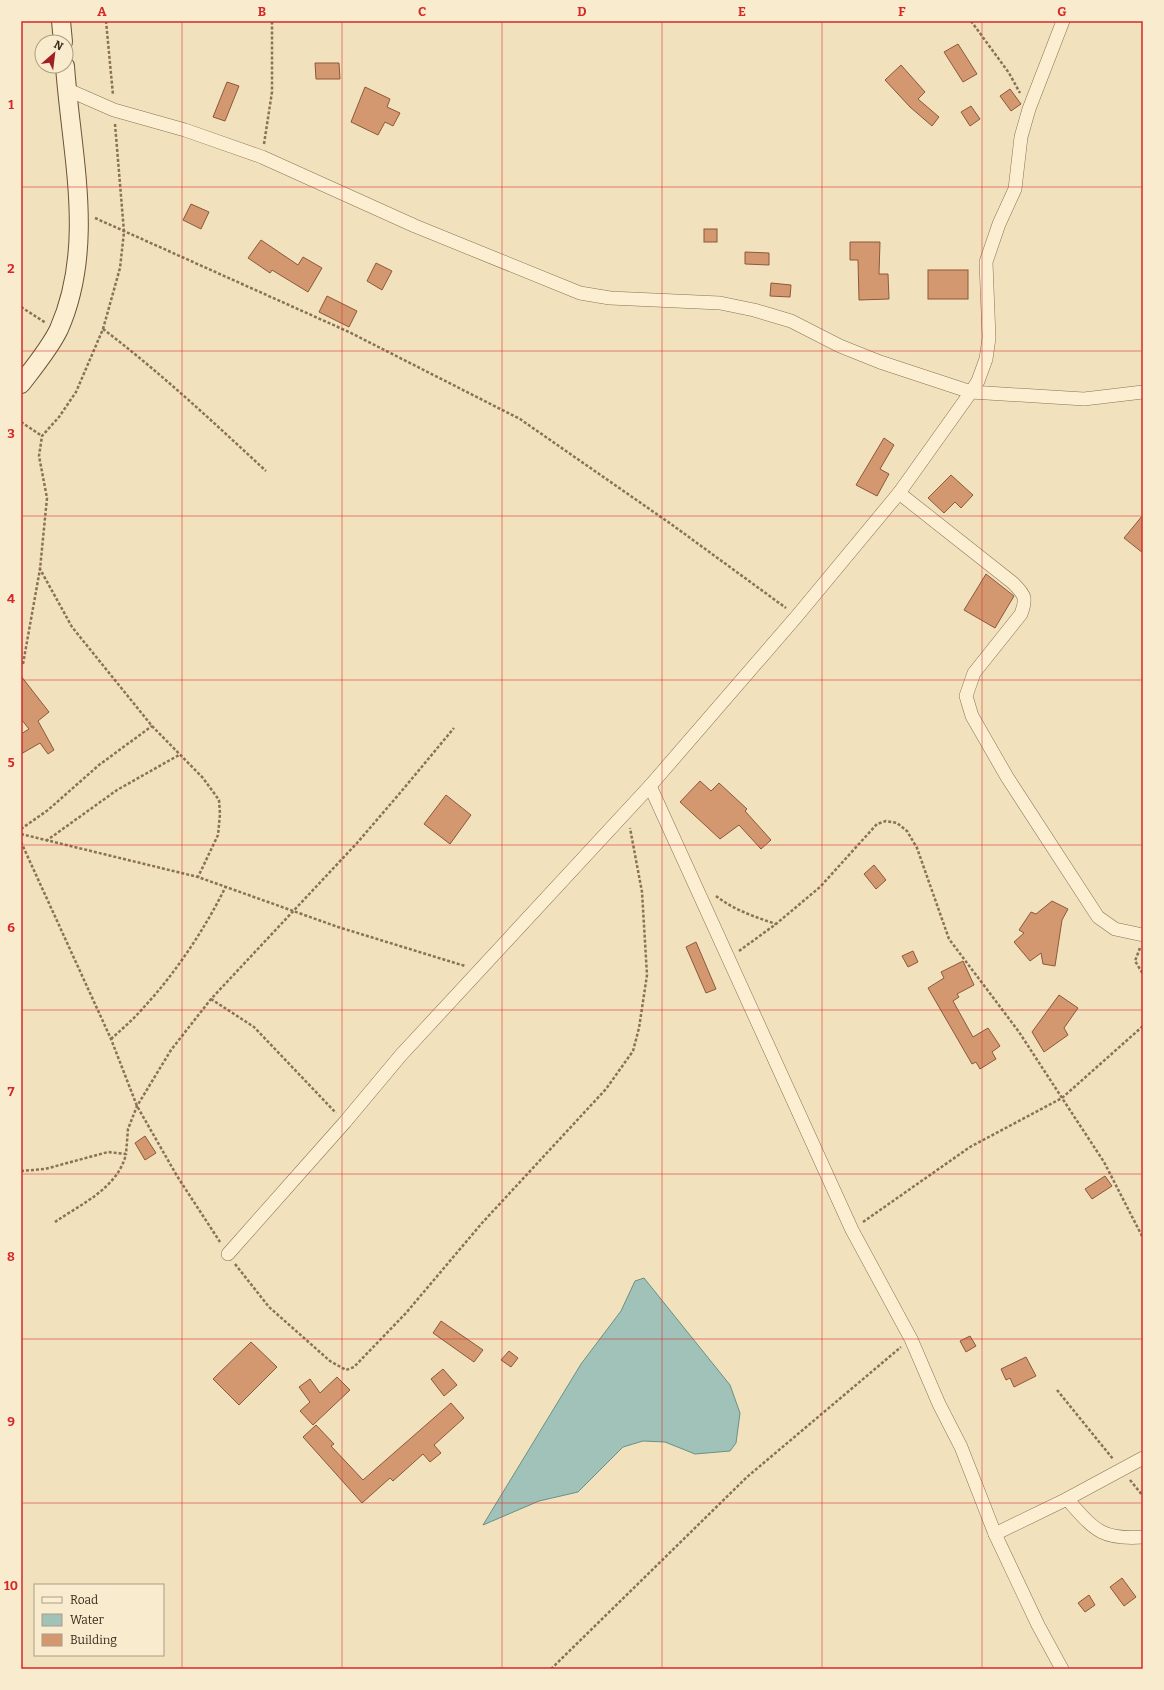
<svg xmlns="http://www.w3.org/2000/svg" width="1164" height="1690" viewBox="0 0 1164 1690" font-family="Bitter,serif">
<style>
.water{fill:#a1c2b8;stroke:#689186}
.building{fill:#d39870;stroke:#8c5939}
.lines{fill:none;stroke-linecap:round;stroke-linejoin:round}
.street-casing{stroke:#8b7155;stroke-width:14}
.secondary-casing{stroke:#6c5238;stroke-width:20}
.path{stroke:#8b7155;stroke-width:2.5;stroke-dasharray:3 2;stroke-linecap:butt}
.street{stroke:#fbeed1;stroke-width:13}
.secondary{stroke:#fbeed1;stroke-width:18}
.grid{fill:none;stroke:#d62828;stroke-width:1;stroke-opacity:0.55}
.neatline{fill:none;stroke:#d62828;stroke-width:1.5}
.grid-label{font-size:13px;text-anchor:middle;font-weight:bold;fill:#d62828}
</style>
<rect width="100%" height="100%" fill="#f1e1bd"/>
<path class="water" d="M644,1278L730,1385L740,1413L736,1443L730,1451L695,1454L665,1442L643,1441L623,1447L578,1492L539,1501L483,1525L581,1364L621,1311L635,1281Z"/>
<g class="building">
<path d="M958,44L977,74L963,82L944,52Z"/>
<path d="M315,63H339L340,79H316Z"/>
<path d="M901,65L925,92L918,99L939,117L932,126L910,107L885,80Z"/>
<path d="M227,82L239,86L225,121L213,117Z"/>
<path d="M365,87L390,99L387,107L400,113L393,126L385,122L378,135L351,122Z"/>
<path d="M1010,89L1021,104L1011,111L1000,96Z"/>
<path d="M971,106L980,119L970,126L961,112Z"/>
<path d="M191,204L209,212L201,229L183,220Z"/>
<rect x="704" y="229" width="13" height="13"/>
<path d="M261,240L298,265L303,257L322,268L308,292L272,270L270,273L248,258Z"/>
<path d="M850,242H880L879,274H888L889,299L859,300L858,260H850Z"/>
<path d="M745,252L769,253V265L745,264Z"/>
<path d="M376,263L392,271L382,290L367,281Z"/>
<rect x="928" y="270" width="40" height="29"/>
<path d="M771,283L791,285L790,297L770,296Z"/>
<path d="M327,296L357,311L349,327L319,312Z"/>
<path d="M884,438L894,445L880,469L889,474L877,496L856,485Z"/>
<path d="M951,475L973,495L961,508L955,502L944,513L928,498Z"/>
<path d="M1143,515V553L1124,538Z"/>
<path d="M986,574L1014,596L995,628L964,610Z"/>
<path d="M21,676L49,712L38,721L54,750L48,754L40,743L21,754V734L29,729L21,719Z"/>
<path d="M700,781L711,791L719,783L747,809L745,811L771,840L761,849L739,825L720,839L680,802Z"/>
<path d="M446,795L471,815L450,844L424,824Z"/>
<path d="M874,865L886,880L876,889L864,874Z"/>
<path d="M1052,901L1068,909L1062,920L1055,966L1043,964L1041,953L1030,961L1014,942L1024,933L1019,930L1031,912L1036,914Z"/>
<path d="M696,942L716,989L706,993L686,947Z"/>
<path d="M913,951L918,962L908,967L902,956Z"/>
<path d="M963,961L974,985L957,994L959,997L953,1001L973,1037L988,1028L1000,1046L992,1052L996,1059L980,1069L976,1062L972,1064L928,988L944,978L941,972Z"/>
<path d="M1059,995L1078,1008L1064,1028L1068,1035L1044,1052L1032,1032Z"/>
<path d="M145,1136L156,1153L145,1160L135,1143Z"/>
<path d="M1105,1176L1112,1186L1092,1199L1085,1189Z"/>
<path d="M441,1321L483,1350L474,1362L433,1333Z"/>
<path d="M970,1336L976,1346L966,1352L960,1341Z"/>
<path d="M251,1342L277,1367L239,1405L213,1379Z"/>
<path d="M509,1351L518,1358L511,1367L501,1360Z"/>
<path d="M1026,1357L1036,1376L1014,1387L1010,1378L1006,1380L1001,1369Z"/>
<path d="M443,1369L457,1385L444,1396L431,1379Z"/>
<path d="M337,1377L350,1390L313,1425L300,1411L310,1402L299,1387L310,1379L320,1393Z"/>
<path d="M451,1403L464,1418L434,1445L441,1453L430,1462L423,1454L393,1481L390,1478L362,1503L303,1437L316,1425L334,1444L331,1446L363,1480Z"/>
<path d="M1122,1578L1136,1597L1124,1606L1110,1587Z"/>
<path d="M1089,1595L1095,1605L1085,1612L1078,1603Z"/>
</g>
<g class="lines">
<g class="street-casing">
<g id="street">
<path d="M66,89L114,110L185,130L262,157L415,226L580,293L610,298L720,303L754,310L791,321L840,346L880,362L971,392L1084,399L1143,392"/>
<path d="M899,493L1013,583C1025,595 1027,598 1021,614L974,673L966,696L972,716L1007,777L1098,917L1115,929L1143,935"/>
<path d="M650,786L852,1230L911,1339L939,1404L961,1447L995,1534L1038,1625L1062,1669"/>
<path d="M228,1254L345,1122L401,1055L650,786L797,616L899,493L971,392L978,381L986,359L989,338L986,262L999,224L1015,189L1021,137L1029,109L1063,21"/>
<path d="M1067,1499C1094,1529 1100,1540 1143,1537"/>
<path d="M995,1534L1067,1499L1143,1458"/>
</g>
</g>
<g class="secondary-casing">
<g id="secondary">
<path d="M61,21L63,42"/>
<path d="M21,384C34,367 50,348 59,329C96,245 71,153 65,66"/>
</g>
</g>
<g class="path">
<path d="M106,21L113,95"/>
<path d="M971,21L1009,73L1020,93"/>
<path d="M115,124L124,232L120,268L103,329L76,392L59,417L42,436L39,456L47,498L40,569L72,627L152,726L203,778L219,800L220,814L218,835L198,877"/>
<path d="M264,144L272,92V21"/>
<path d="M95,218L349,332L520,419L671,524L786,608"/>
<path d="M21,307L46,323"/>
<path d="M103,329C161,373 213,422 266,471"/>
<path d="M21,422L42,436"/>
<path d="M23,664L40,569"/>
<path d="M21,829L48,810L99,765L152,726"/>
<path d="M21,834L198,877L338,927L465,966"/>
<path d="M46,841L117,790L179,755"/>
<path d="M21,842L111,1039L137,1106L177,1176L220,1242"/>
<path d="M716,896C734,910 755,917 776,924"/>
<path d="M1140,948L1135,961L1143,974"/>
<path d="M739,951L776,924L820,887L877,824L886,821L897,823L907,831L917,848L949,939L1019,1032L1062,1098L1104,1162L1143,1238"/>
<path d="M211,999L254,1027L336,1113"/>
<path d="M111,1039C122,1029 134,1019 144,1007C175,974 206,927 226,886"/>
<path d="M21,1171L45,1169L108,1152L126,1154L128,1129L137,1106L171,1050L211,999L357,843L400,793L454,728"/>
<path d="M55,1222C81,1204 118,1188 126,1154"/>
<path d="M863,1222L970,1147L1062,1098L1143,1026"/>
<path d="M235,1264L269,1307L330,1361L346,1370L354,1367L406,1313L482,1223L606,1089L633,1051L639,1028L647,975L642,892L630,828"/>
<path d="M1057,1390L1113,1459"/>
<path d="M1130,1480L1143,1496"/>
<path d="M551,1669L747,1477L901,1347"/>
</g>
<use href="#street" class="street"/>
<use href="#secondary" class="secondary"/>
</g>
<path class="grid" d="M182,21V1669M342,21V1669M502,21V1669M662,21V1669M822,21V1669M982,21V1669M21,187H1143M21,351H1143M21,516H1143M21,680H1143M21,845H1143M21,1010H1143M21,1174H1143M21,1339H1143M21,1503H1143"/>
<rect width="1164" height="1690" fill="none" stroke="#f8ebce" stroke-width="44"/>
<rect x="34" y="1584" width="130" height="72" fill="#f8ebce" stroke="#ac9d86"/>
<rect x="42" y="1597" width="20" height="6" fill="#fbeed1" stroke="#ac9d86"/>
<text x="70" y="1604" font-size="12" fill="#39291b">Road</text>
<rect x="42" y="1614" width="20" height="12" fill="#a1c2b8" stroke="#ac9d86"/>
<text x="70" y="1624" font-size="12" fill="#39291b">Water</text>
<rect x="42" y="1634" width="20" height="12" fill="#d39870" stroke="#ac9d86"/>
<text x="70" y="1644" font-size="12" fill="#39291b">Building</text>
<g transform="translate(54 54) rotate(28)"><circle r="19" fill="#f8ebce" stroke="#ac9d86"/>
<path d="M0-3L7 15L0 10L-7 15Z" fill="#9f2023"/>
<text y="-6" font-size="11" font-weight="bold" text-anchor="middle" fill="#39291b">N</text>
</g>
<rect x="22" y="22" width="1120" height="1646" class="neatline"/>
<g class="grid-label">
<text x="102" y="16">A</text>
<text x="262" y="16">B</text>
<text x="422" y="16">C</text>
<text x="582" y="16">D</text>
<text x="742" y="16">E</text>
<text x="902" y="16">F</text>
<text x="1062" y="16">G</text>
<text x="11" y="109">1</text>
<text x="11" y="273">2</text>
<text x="11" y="438">3</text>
<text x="11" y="603">4</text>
<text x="11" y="767">5</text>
<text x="11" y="932">6</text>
<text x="11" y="1096">7</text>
<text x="11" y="1261">8</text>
<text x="11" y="1426">9</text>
<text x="11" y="1590">10</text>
</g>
</svg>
